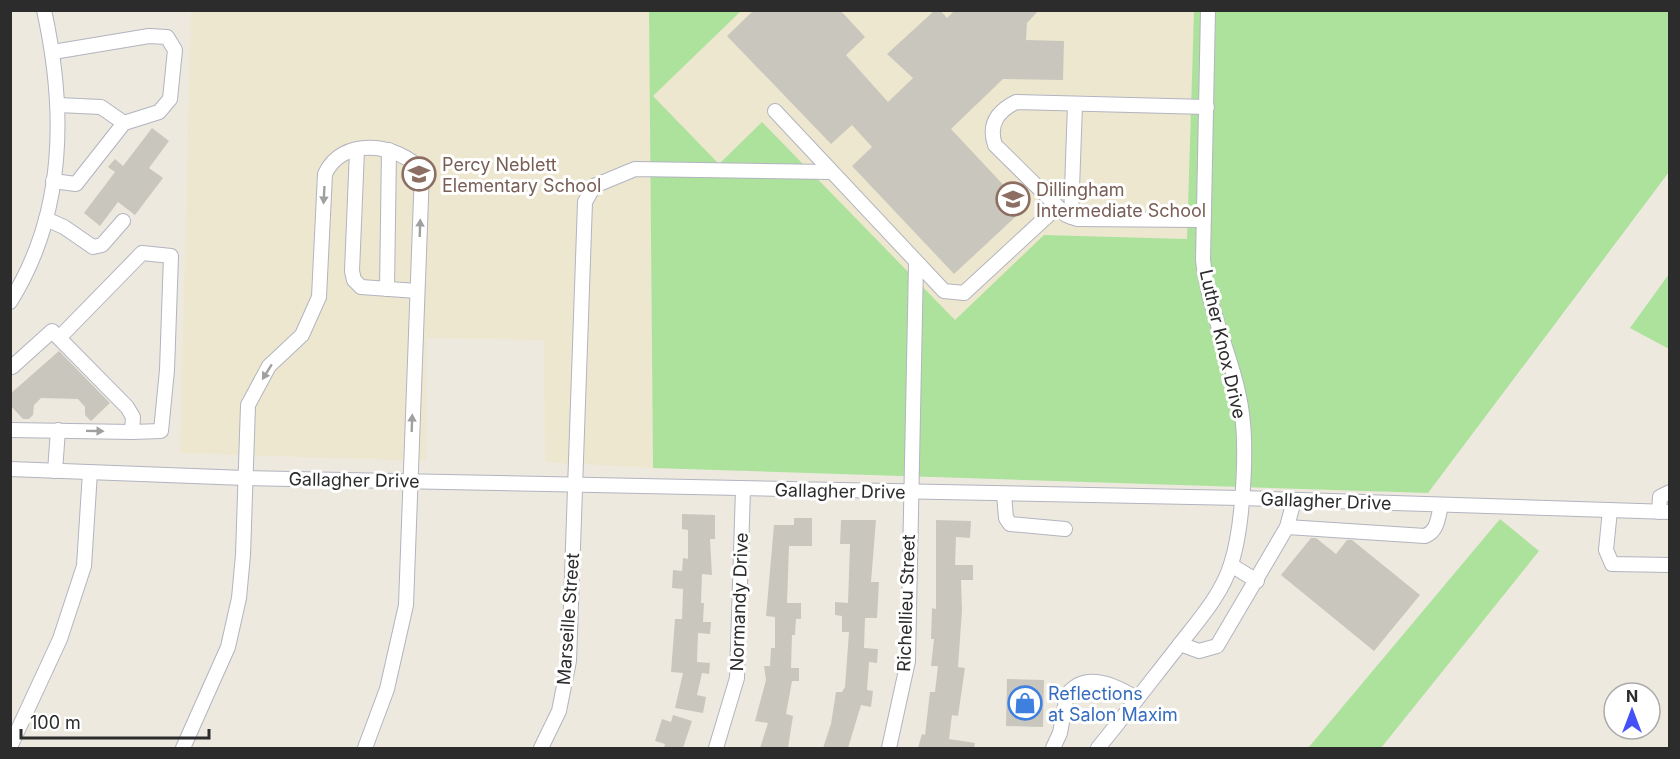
<svg xmlns="http://www.w3.org/2000/svg" width="1680" height="759" viewBox="0 0 1680 759" font-family="Inter,sans-serif">
<style>
.education{fill:#eee7cf}
.green{fill:#ade29d}
.building{fill:#c9c7bd}
.lines{fill:none;stroke-linecap:round;stroke-linejoin:round}
.minor-casing{stroke:#b2b4bf;stroke-width:16}
.minor{stroke:#fff;stroke-width:14}
.oneway{fill:#a0a0a0}
.labels{text-anchor:middle;dominant-baseline:central;stroke-width:6;stroke-linejoin:round;paint-order:stroke}
.education-label{font-size:18px;fill:#785e54;stroke:#fff;text-anchor:start}
.street-label{font-size:18px;fill:#2c2c2c;stroke:#fff}
.shop-label{font-size:18px;fill:#366cbe;stroke:#fff;text-anchor:start}
</style>
<rect width="100%" height="100%" fill="#ede9df"/>
<g class="education">
<path d="M191,11H649L653,468L545,462L544,340L426,338V461L180,453Z"/>
<path d="M741,11H1194L1187,239L1044,235L955,320L762,123L719,164L652,96Z"/>
</g>
<g class="green">
<path d="M649,11H741L653,96L719,164L762,122L955,320L1044,235L1187,239L1194,11H1669V172L1428,493L653,468Z"/>
<path d="M1669,274V349L1630,328Z"/>
<path d="M1500,519L1539,551L1381,748H1308Z"/>
</g>
<g class="building">
<path d="M754,10H840L865,37L846,55L888,102L913,78L887,54L935,10H940L947,18L955,10H1039L1027,23L1026,40L1064,41L1063,80L1003,79L951,129L1025,208L954,274L852,166L872,147L852,125L831,144L727,36Z"/>
<path d="M152,128L169,141L149,168L163,178L135,215L118,202L100,226L84,213L115,172L108,167L115,159L123,166Z"/>
<path d="M59,351L110,403L91,421L85,415V407L78,399L41,398L34,405L33,415L29,419H23L10,405V394Z"/>
<path d="M682,514L715,515V539H710L712,575L702,574L701,603H704L703,622H711L710,634L698,633L697,662L710,663L709,674L702,673L697,695L706,697L703,713L675,708L683,673L671,672L675,619H682L683,589L672,588L673,570L682,571L683,558L688,559V530L682,529Z"/>
<path d="M794,518H812V546H789L787,603H801V619H796L795,635H792L791,668H799V681H792L786,714L793,716L788,748H760L768,723L755,721L766,680L764,666H770L771,648H775V617L766,616L774,525H794Z"/>
<path d="M841,520H876L871,582H879L877,618H865L864,648L878,649L877,663L869,662L867,690L873,691L871,707L861,705L848,748H823L831,724L836,692H842L845,687L849,632H842V616L835,615V602L848,603L850,544H840Z"/>
<path d="M936,520L971,521L970,538L956,537L955,565H973V580H961L962,610L958,667L965,668L958,716L952,715L949,739L975,743L974,748H918L922,734L925,735L930,692H935L938,666H931L934,639H931L932,608L936,609Z"/>
<path d="M1311,538H1316L1336,554L1347,540H1352L1420,595L1374,651L1281,575Z"/>
<path d="M1007,679L1044,680L1043,727L1006,726Z"/>
<path d="M673,715L692,721L683,748H664L665,744L655,741L662,719L671,722Z"/>
</g>
<g class="lines">
<g class="minor-casing">
<g id="minor">
<path d="M58,105L101,107L124,123"/>
<path d="M775,111L944,291L964,293L1056,208"/>
<path d="M357,150L352,271L354,280L361,287L417,291"/>
<path d="M53,181L76,184L124,123L159,112L170,99L175,50L167,37L149,36L53,52"/>
<path d="M1071,217L1075,104"/>
<path d="M46,219L64,227L93,247L102,245L123,221"/>
<path d="M1202,220L1077,219L1066,215L995,145C988,124 998,111 1016,102L1207,107"/>
<path d="M387,289L389,150"/>
<path d="M10,302C66,213 66,110 44,10"/>
<path d="M12,367L52,331L59,338L127,407L133,417L132,432L161,431L167,370L171,256L142,253L59,338"/>
<path d="M10,430L132,432"/>
<path d="M10,469L245,478L1241,498L1670,512"/>
<path d="M55,471L58,430"/>
<path d="M1004,494L1006,518L1010,524L1065,529"/>
<path d="M1610,510L1606,550L1612,564L1670,565"/>
<path d="M1659,512L1660,497L1670,492"/>
<path d="M1287,527L1425,536C1438,531 1438,517 1441,505"/>
<path d="M1231,565L1257,581"/>
<path d="M1180,644L1199,651L1217,646L1287,527L1294,500"/>
<path d="M10,747L60,639L84,566L90,472"/>
<path d="M183,748L228,647L239,598L243,555L248,405L269,366L302,335L319,297L325,174C342,136 398,143 422,171L406,605L387,689L365,748"/>
<path d="M541,748L559,711L569,661L585,202L594,186L635,169L831,172"/>
<path d="M716,748L737,678L743,489"/>
<path d="M889,748L908,661L916,264"/>
<path d="M1053,748L1060,733L1067,695C1086,670 1117,686 1137,699"/>
<path d="M1098,748C1125,715 1151,681 1177,648C1196,623 1222,595 1231,564C1243,528 1247,452 1242,414C1235,360 1209,316 1203,260L1208,10"/>
</g>
</g>
<use href="#minor" class="minor"/>
</g>
<defs><path id="oneway-solid" d="M-6-.8H1V-3.2L6.5 0L1 3.2V.8H-6Z" transform="scale(1.5)"/></defs>
<g class="oneway">
<use href="#oneway-solid" transform="translate(324 195) rotate(93)"/>
<use href="#oneway-solid" transform="translate(420 228) rotate(-88)"/>
<use href="#oneway-solid" transform="translate(267 372) rotate(122)"/>
<use href="#oneway-solid" transform="translate(412 423) rotate(-88)"/>
<use href="#oneway-solid" transform="translate(95 431) rotate(1)"/>
</g>
<defs>
<g id="school-ring" transform="scale(1.725)"><circle r="9.5" fill="#fff" stroke="#8d6e63" stroke-width="1.5"/><path d="M0-5L7-2L0 1L-7-2ZM-4 1L0 2.5L4 1V4Q0 6-4 4Z" fill="#8d6e63"/></g>
<g id="shop-ring" transform="scale(1.725)"><circle r="9.5" fill="#fff" stroke="#3f7fe0" stroke-width="1.5"/><path d="M-5-2.5h2.3a2.7 3.5 0 0 1 5.4 0H5L5.5 6h-11ZM-1.5-2.5h3a1.5 2.3 0 0 0-3 0Z" fill="#3f7fe0"/></g>
</defs>
<g fill-rule="evenodd">
<use href="#school-ring" x="419" y="174"/>
<use href="#school-ring" x="1013" y="199"/>
<use href="#shop-ring" x="1025" y="703"/>
</g>
<g class="labels">
<g class="education-label">
<text x="442" y="164">Percy Neblett<tspan x="442" dy="21">Elementary School</tspan></text>
<text x="1036" y="189">Dillingham<tspan x="1036" dy="21">Intermediate School</tspan></text>
</g>
<g class="street-label">
<text transform="translate(1223 344) rotate(77)">Luther Knox Drive</text>
<text transform="translate(354 480) rotate(1)">Gallagher Drive</text>
<text transform="translate(840 491) rotate(1)">Gallagher Drive</text>
<text transform="translate(1326 501) rotate(2)">Gallagher Drive</text>
<text transform="translate(739 602) rotate(-88)">Normandy Drive</text>
<text transform="translate(906 603) rotate(-88)">Richellieu Street</text>
<text transform="translate(568 619) rotate(-86)">Marseille Street</text>
</g>
<g class="shop-label">
<text x="1048" y="693">Reflections<tspan x="1048" dy="21">at Salon Maxim</tspan></text>
</g>
</g>
<rect width="1680" height="759" fill="none" stroke="#2c2c2c" stroke-width="24"/>
<g transform="translate(1632 711)"><circle r="28" fill="#ffffff" stroke="#ababab" stroke-width="1.5"/>
<path d="M0-4.5L10 22L0 15L-10 22Z" fill="#4351f6"/>
<text y="-9" font-size="16" font-weight="bold" text-anchor="middle" fill="#2c2c2c">N</text>
</g>
<path d="M21 729v9h188v-9" fill="none" stroke="#2c2c2c" stroke-width="3"/>
<text x="30" y="729" font-size="18" fill="#2c2c2c" stroke="#ffffff" stroke-width="4.5" paint-order="stroke">100 m</text>
</svg>
